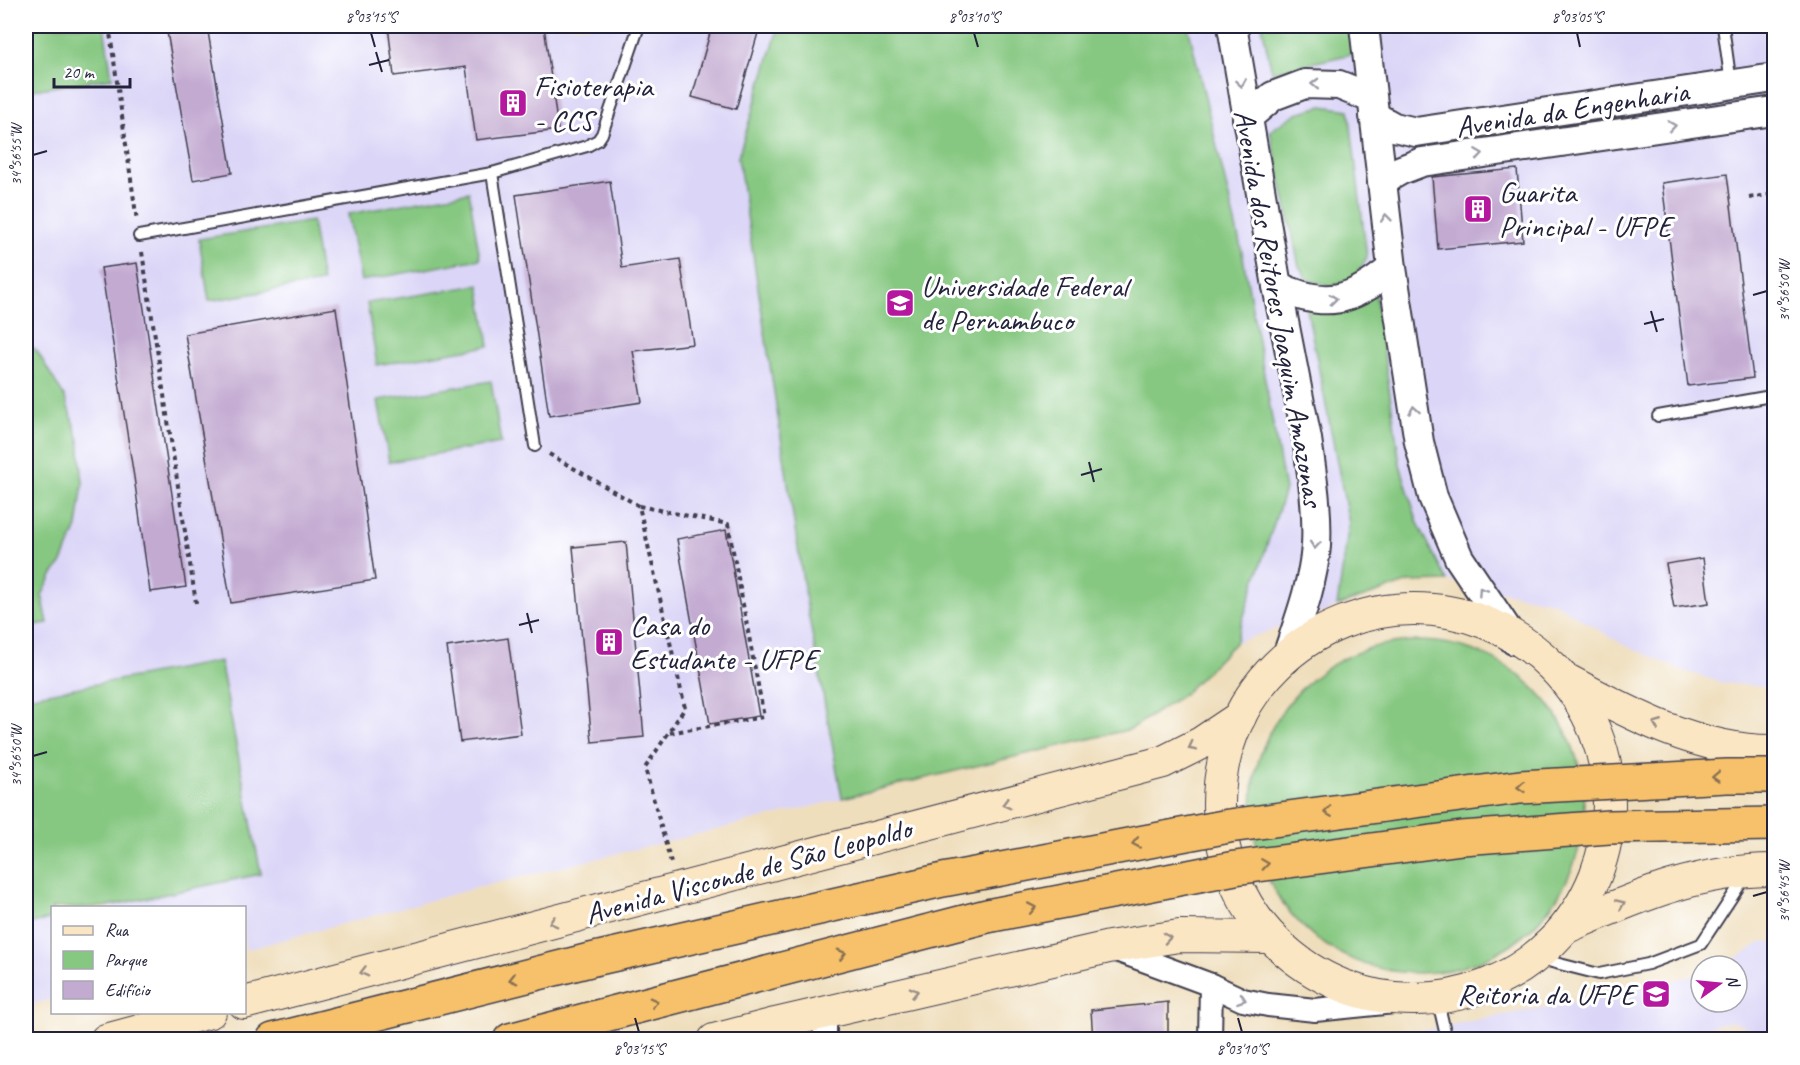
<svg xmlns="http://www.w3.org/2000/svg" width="1800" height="1065" viewBox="0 0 1800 1065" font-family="Caveat,sans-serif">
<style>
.built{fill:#dbd6f7}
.green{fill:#86c881;stroke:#54755e;stroke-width:1.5}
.building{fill:#c3aad1}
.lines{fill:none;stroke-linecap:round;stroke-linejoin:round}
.service-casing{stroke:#413e4e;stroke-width:14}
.minor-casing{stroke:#413e4e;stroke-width:26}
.tertiary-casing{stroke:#413e4e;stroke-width:32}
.secondary-casing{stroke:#413e4e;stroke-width:34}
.trunk-casing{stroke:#413e4e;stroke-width:36}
.path{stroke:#413e4e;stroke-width:4;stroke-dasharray:4.5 4.5;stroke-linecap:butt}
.service{stroke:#fff;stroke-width:10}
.minor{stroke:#fff;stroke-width:22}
.tertiary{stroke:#fff;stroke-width:28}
.secondary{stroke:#fbe6c4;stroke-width:32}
.trunk{stroke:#f6c16b;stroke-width:33}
.trunk-bridge-casing{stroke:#413e4e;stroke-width:36;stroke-linecap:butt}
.trunk-bridge{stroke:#f6c16b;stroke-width:33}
.oneway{stroke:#9c9ca7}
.oneway2{stroke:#998e86}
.oneway3{stroke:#8c7253}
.ticks{fill:none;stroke:#22223b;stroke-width:2}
.labels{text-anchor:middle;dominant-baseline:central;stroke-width:6;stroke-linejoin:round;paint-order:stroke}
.poi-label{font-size:30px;fill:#22223b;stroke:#fff;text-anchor:start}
.street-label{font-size:30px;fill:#22223b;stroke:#fff}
.neatline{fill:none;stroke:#22223b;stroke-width:2}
.ticks-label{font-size:15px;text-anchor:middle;fill:#22223b}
</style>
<rect width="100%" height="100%" fill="#fff"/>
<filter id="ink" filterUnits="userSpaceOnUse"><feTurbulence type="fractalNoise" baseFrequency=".0167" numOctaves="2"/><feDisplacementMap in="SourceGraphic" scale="12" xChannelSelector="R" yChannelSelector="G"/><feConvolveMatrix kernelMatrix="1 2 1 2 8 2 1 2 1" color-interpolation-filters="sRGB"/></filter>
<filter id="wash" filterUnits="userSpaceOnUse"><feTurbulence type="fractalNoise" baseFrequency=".008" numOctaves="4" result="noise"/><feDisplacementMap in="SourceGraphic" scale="24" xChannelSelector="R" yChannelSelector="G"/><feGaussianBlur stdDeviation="1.35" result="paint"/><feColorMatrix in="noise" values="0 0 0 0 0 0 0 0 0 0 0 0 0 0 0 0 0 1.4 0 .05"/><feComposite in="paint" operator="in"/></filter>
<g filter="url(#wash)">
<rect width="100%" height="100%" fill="#efdebc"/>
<g class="built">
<path d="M26,26H1774V688L1724,683L1684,671L1622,644L1553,602L1447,581L1409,582L1235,643L1184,694L1131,729L480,887L245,950L244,908H52V999L26,1006Z"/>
<path d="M1774,941V1030L1757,1034L1747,1027L1734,1022L1667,1033V1040H1231V1030L1305,1039L1408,1033L1567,1003L1701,974V1002H1737V966H1724L1760,943Z"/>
</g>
<g class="green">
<path d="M26,26H104L112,78L26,91Z"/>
<path d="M779,26H1188L1242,252L1285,490L1235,643L1184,694L1131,729L842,798L807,607L738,157Z"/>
<path d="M1262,26H1349L1352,54L1272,72Z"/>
<path d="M1322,106L1349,110L1367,257L1355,279L1330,287L1307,279L1299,266L1270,131L1297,113Z"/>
<path d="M469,192L480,259L361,281L348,214Z"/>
<path d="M312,221L322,282L209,301L199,239Z"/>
<path d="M479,285L489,346L377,365L367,303Z"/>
<path d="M1375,291L1400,464L1417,521L1447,581L1409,582L1337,606L1349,523L1306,304Z"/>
<path d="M26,342L37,351L65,398L79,440L83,483L77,527L61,564L53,574L42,595L48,623L28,626L33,648L26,650Z"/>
<path d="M491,381L501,443L389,462L378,400Z"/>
<circle cx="1418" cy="807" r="166"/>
<path d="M220,661L261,874L104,907L52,908V919L26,924V697Z"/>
</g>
<g id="blocks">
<g class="building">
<path d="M166,26H207L232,173L193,180Z"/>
<path d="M388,26H544L558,130L476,140L466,67L394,76Z"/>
<path d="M712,26H760L736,109L692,97Z"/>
<path d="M1517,169L1523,241L1438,249L1432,177Z"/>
<path d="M1727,174L1753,378L1688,386L1662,183Z"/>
<path d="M610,181L622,268L680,259L693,344L633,351L642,402L549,416L516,195Z"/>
<path d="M137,263L186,587L150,592L134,477L101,268Z"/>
<path d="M336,308L375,580L231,603L185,334Z"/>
<path d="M726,530L759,716L710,724L677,539Z"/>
<path d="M626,542L644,737L592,742L573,547Z"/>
<path d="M1703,558L1709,603L1674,608L1666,564Z"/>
<path d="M508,638L521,734L460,742L447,647Z"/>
<path d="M1168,1002V1040H1093L1091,1010Z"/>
</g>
</g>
</g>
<g filter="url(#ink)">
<use href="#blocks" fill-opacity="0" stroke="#413e4e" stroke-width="1.5"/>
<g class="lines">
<g class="service-casing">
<g id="service">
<path d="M1723,26L1731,84"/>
<path d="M492,173L535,446"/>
<path d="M139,236L492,173L587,146L598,140L602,134L639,26"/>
<path d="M1658,416L1771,396"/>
<path d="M1536,958L1599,974L1648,964L1701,944L1745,877"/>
<path d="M1437,997L1447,1040"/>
</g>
</g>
<g class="minor-casing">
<g id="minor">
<path d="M1111,948L1211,985L1243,1000L1268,1005L1315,1010L1414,1000"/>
<path d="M825,1013V1040"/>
<path d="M1210,1040L1211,985"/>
</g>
</g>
<g class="tertiary-casing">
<g id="tertiary">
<path d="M1232,26L1277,286L1307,439C1312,474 1318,510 1316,546C1313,584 1298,623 1286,659"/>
<path d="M1364,26L1392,268L1419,442L1433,497L1459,558L1514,640"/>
<path d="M1374,116L1394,127L1416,132L1774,78"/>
<path d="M1247,118L1273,96L1305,84L1339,85L1371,98"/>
<path d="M1382,181L1401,170L1422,162L1774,111"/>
<path d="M1277,286C1325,309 1352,302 1392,268"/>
</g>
</g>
<g class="secondary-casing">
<g id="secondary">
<circle cx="1414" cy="804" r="195"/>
<path d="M1567,680C1630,714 1701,752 1774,751"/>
<path d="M1567,927C1637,897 1697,870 1774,870"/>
<path d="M244,1003L1163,762L1201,743L1240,717"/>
<path d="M106,1040L210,1012"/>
<path d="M714,1040L775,1024L1109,947L1179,936L1271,937"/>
</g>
</g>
<g class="trunk-casing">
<g id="trunk">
<path d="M273,1040L590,960"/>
<path d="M510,1040L597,1017"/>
</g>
</g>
<g class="path">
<path d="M109,26L137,221"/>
<path d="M1749,198L1774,194"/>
<path d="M142,252L196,603"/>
<path d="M549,454L639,506L685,708L645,768L671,863"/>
<path d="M639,506L728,524L764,717L669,733"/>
</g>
<use href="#service" class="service"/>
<use href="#minor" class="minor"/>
<use href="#tertiary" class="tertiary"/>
<use href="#secondary" class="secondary"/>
<use href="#trunk" class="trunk"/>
<g class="trunk-bridge-casing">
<g id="trunk-bridge">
<path d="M590,960L943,880L1229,826L1520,787L1727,776H1774"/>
<path d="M597,1017L987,916L1235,868L1462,838L1609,827L1774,824"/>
</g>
</g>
<use href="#trunk-bridge" class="trunk-bridge"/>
</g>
<defs><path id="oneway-chevron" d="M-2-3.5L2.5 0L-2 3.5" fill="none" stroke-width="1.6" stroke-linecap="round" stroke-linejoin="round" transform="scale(1.5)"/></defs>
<g class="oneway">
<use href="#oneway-chevron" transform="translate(1241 83) rotate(81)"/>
<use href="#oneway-chevron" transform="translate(1315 84) rotate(-179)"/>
<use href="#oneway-chevron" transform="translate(1672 126) rotate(-8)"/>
<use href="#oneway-chevron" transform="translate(1479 154) rotate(-8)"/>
<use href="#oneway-chevron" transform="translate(1386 218) rotate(-96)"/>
<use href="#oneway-chevron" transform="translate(1333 299) rotate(-7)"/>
<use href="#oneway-chevron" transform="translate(1414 410) rotate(-99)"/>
<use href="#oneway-chevron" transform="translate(1315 545) rotate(94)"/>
<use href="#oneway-chevron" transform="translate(1482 591) rotate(-124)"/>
<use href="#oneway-chevron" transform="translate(1242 999) rotate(19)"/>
</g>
<g class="oneway2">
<use href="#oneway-chevron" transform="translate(1657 724) rotate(-158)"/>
<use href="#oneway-chevron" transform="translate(1192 747) rotate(153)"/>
<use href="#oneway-chevron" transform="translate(1006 804) rotate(165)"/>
<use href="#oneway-chevron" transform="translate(1621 904) rotate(-23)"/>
<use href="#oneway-chevron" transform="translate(553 922) rotate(165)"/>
<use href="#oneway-chevron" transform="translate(1167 938) rotate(-9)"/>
<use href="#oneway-chevron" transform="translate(364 972) rotate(165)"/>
<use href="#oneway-chevron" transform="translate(914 992) rotate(-13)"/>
</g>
<g class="oneway3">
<use href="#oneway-chevron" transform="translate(1716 777) rotate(177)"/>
<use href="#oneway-chevron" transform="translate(1521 787) rotate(175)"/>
<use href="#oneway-chevron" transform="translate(1328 812) rotate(172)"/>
<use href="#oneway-chevron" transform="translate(1136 843) rotate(169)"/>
<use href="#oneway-chevron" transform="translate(1265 864) rotate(-8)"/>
<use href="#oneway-chevron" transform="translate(1032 908) rotate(-11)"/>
<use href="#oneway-chevron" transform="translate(842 954) rotate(-14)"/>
<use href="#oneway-chevron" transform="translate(513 979) rotate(166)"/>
<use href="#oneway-chevron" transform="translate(654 1002) rotate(-14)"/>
</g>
</g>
<path class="ticks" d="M371,33L375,47M974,33L978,47M1577,33L1580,47M376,52L382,72M369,65L389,60M33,155L47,151M1753,295L1767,291M1651,311L1657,332M1644,324L1664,319M1089,462L1094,482M1081,475L1102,469M527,613L532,633M519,625L539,620M33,756L47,752M1753,896L1767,892M635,1018L639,1032M1238,1018L1242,1032"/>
<defs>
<g id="building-square" transform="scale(1.5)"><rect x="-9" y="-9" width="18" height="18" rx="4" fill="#b5179e" stroke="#fff"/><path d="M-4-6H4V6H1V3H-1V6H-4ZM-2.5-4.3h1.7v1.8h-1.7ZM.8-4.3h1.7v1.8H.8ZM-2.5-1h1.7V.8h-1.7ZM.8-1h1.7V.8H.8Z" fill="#fff"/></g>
<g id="university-square" transform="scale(1.5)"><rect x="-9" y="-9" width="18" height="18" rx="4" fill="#b5179e" stroke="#fff"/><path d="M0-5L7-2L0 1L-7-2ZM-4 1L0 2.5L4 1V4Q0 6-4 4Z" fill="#fff"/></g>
</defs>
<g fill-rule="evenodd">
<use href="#building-square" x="513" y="103"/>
<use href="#building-square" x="1478" y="209"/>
<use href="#university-square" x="900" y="303"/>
<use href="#building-square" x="609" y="642"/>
<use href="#university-square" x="1656" y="994"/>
</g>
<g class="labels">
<g class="poi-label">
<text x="534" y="86">Fisioterapia<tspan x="534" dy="34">- CCS</tspan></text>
<text x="1499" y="192">Guarita<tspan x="1499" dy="34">Principal - UFPE</tspan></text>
<text x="921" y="286">Universidade Federal<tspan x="921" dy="34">de Pernambuco</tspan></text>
<text x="630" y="625">Casa do<tspan x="630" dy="34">Estudante - UFPE</tspan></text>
<text x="1635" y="994" text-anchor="end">Reitoria da UFPE</text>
</g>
<g class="street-label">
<text transform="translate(1572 109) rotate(-9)">Avenida da Engenharia</text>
<text transform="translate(1279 308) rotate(80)">Avenida dos Reitores Joaquim Amazonas</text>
<text transform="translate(748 871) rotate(-15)">Avenida Visconde de São Leopoldo</text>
</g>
</g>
<rect width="1800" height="1065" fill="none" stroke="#fff" stroke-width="66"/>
<rect x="51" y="906" width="195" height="108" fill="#ffffff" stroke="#a7a7b1" stroke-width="1.5"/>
<rect x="63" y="926" width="30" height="9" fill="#fbe6c4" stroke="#a7a7b1" stroke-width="1.5"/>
<text x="105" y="936" font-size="18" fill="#22223b">Rua</text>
<rect x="63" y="951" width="30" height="18" fill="#86c881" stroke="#a7a7b1" stroke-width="1.5"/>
<text x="105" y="966" font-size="18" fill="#22223b">Parque</text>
<rect x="63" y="981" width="30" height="18" fill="#c3aad1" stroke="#a7a7b1" stroke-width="1.5"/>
<text x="105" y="996" font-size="18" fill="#22223b">Edifício</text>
<g transform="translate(1719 984) rotate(75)"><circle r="28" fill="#ffffff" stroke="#a7a7b1" stroke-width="1.5"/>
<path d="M0-4.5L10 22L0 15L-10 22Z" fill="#b5179e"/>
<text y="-9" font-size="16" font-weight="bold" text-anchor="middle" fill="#22223b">N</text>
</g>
<path d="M54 78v9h76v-9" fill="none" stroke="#22223b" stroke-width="3"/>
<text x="63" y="78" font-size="18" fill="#22223b" stroke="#ffffff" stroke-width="4.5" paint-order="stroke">20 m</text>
<rect x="33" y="33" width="1734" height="999" class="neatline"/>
<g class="ticks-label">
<text x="371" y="22">8°03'15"S</text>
<text x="974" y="22">8°03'10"S</text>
<text x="1577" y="22">8°03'05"S</text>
<text transform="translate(16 155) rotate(-90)" y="5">34°56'55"W</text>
<text transform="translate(1784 291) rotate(-90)" y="5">34°56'50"W</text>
<text transform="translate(16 756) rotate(-90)" y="5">34°56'50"W</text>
<text transform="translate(1784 892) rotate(-90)" y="5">34°56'45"W</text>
<text x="639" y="1054">8°03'15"S</text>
<text x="1242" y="1054">8°03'10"S</text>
</g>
</svg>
